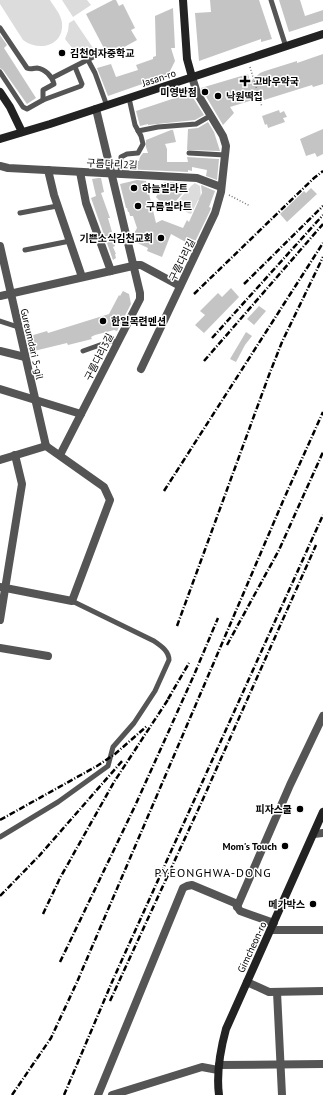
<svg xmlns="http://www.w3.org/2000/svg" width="323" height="1095" viewBox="0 0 323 1095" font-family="'PT Sans','Noto Sans KR',sans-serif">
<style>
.green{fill:#dcdcdc}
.building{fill:#c4c4c4}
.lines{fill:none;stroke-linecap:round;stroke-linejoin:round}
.path{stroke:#777;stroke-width:1.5;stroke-dasharray:1 2;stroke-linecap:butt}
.lane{stroke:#555;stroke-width:5}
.street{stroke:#555;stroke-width:8}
.secondary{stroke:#222;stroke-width:8}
.rail{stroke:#000;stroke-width:2.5;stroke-dasharray:6 2 1 2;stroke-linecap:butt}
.poi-dot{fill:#000;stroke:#fff;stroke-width:1.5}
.labels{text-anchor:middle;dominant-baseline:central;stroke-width:3;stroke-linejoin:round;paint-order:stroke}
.poi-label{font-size:10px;font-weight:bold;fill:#000;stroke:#fff;text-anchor:start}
.street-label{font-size:10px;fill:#000;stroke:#fff}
.quarter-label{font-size:12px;letter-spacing:1px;fill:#000;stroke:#fff}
</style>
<rect width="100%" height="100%" fill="#fff"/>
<g class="green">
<path d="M0,0H50C54,7 61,14 62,23C64,46 39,52 23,40L0,4Z"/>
<path d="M62,0H87L91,5L73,17Z"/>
<path d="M74,20L95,51L81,59L65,39L68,31L69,23Z"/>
<path d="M195,183L200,186L201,199L198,200L191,214C183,211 180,209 178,201L191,186Z"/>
</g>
<g class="building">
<path d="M113,0H116L119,6L123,4L135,28L131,30L137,40L108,56L86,14Z"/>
<path d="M210,0H259L272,39L261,42V39L199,61L195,13L211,12Z"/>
<path d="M279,0H300L305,16L323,10V21L289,32Z"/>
<path d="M173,8L175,48H171L175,61L168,75L108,96L97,68L111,64L116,77L138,70L136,65L153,59V57L156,56L155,16Z"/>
<path d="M0,35L7,45L4,48L36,98L27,104L3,70L0,68Z"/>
<path d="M323,54V84L313,87L312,85L264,100L263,97L230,107L234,113L223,125L201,88L248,74L250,82L260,73L265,71L297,61V63Z"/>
<path d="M190,93L204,115L195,120L148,125V124L140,126L136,111Z"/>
<path d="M279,110L280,113L284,111L287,117L283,118L285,122L268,128L267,124L265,125L262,116Z"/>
<path d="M208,122L214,132L220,151L187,150L188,129L198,128Z"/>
<path d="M323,129V154L317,157L315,153L306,156L300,139Z"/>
<path d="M171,130H173L176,142L165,144L167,149V162H188L187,157L219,159L217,180L206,176L207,170L192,167V171L188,170V172L124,169L125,161H139L140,157L143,153H148L146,147V140Z"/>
<path d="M98,178H101L104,192L101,193L110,218H108L112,232H110L115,246L113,247L116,254H115L116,258L113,260L91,198L96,196L92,179Z"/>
<path d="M137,180L146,181L156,223L162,220L183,228L187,220L189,222L202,193L201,185L215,191L209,207L211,208L210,211L193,246L171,234L162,257L147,251L148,248L133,241L132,237L137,228L133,216H130L129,212H128L127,208H126L120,184Z"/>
<path d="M164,182L188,183V187L176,201L177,203L168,210L156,197Z"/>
<path d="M311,188L317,194L287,222L280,214L304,191L306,193Z"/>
<path d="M231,288L239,297L204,333L195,325L205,315L200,311L218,293L222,297Z"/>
<path d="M123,291L129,294L131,304L117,331L114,330L95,335L91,337L92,339L68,345L67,343L34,351L30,336L47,331L48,333L109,314L119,295L120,296Z"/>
<path d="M259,306L266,311L254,325L247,319Z"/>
<path d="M246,332L252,336L245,345L236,362L230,359Z"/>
</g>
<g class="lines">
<g class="path">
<path d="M250,67L262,107"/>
<path d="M229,195L250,206"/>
</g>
<g class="lane">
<path d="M271,0L286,47"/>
<path d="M0,28L27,68C31,70 33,68 37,68C45,69 52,76 54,84L43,90V100"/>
<path d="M88,60L95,73L107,106"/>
<path d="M0,72L23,107L27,109L43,100L81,86L82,84L75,67"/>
<path d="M52,78L99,54"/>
<path d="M138,131L158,127L196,124L210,116"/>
<path d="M189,153L225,155"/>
<path d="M120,174L121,157L127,154L138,153L143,144L141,136L135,125L129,98"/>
<path d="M20,213L57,206"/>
<path d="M25,250L70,241"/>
<path d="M0,321L18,327"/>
<path d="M83,351L111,341L118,342"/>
<path d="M0,837L58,802L108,766L113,747L134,723L155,691L169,660C169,651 161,646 154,641L72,601"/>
</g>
<g class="street">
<path d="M0,166L8,168L197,178L221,187"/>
<path d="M48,170L54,195L82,277"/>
<path d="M80,172L86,203L111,271"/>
<path d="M0,246L46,446"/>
<path d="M0,296L137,265H141L180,286"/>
<path d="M0,351L25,357"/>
<path d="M141,369L215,213L221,192L226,146L223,136L197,93L192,77"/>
<path d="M0,389L81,414"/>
<path d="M60,455L140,299V293L96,109"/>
<path d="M0,460L46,446L104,487L110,500L72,601L0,587"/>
<path d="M0,620L22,484L15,455"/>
<path d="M0,648L48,656"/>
<path d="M314,834L323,833"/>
<path d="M237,907L290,785L323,716"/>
<path d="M271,930H323"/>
<path d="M247,982L269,992L323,991"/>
<path d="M277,992L282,1095"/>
<path d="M219,1065L323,1064"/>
<path d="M98,1095L183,888L187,886L192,885L235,903L240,911L274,923"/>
<path d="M112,1095L202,1067L218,1070"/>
</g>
<g class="secondary">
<path d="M183,0L187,59L192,77"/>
<path d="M0,92L10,107L22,132"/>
<path d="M0,139L50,124L323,34"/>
<path d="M219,1095C216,1072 220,1051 226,1029L323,812"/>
</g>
<g class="rail">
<path d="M244,284L323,206"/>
<path d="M194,294L314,178L323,171"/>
<path d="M212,338L323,215"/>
<path d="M204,361L323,224"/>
<path d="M164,491L323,243"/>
<path d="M177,626L269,375L282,342L323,257"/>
<path d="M227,645L279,550L323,452"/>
<path d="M168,699L189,663"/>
<path d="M0,820L97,766L115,754L147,726"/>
<path d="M0,896L39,856L123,760"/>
<path d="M43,914L60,878L114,782L171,695"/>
<path d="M60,962L135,806L194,675L218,618"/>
<path d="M110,1001L203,799L316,545"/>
<path d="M12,1095L51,1038L77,982L283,501L323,412"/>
<path d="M64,1095L112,982L323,515"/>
</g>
</g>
<g class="poi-dot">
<circle cx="62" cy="53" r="4"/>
<path d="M243 75h4v4h4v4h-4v4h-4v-4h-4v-4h4z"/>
<circle cx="205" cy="92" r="4"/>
<circle cx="218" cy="96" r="4"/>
<circle cx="134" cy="188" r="4"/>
<circle cx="138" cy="206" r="4"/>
<circle cx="161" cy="238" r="4"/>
<circle cx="103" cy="321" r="4"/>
<circle cx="300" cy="809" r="4"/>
<circle cx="285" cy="846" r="4"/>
<circle cx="313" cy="904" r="4"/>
</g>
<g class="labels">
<g class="poi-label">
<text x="70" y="53">김천여자중학교</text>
<text x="253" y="81">고바우약국</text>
<text x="197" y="92" text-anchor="end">미영반점</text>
<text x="226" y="96">낙원떡집</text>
<text x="142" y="188">하늘빌라트</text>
<text x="146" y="206">구름빌라트</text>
<text x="153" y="238" text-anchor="end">기쁜소식김천교회</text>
<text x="111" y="321">한일목련멘션</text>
<text x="292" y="809" text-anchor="end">피자스쿨</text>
<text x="277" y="846" text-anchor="end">Mom's Touch</text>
<text x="305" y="904" text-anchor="end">메가박스</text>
</g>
<g class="street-label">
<text transform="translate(159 78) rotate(-18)">Jasan-ro</text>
<text transform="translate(112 164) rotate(3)">구름다리2길</text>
<text transform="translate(182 260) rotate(-64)">구름다리길</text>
<text transform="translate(32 344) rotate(77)">Gureumdari 5-gil</text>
<text transform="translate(99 357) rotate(-63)">구름다리3길</text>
<text transform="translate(252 947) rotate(-65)">Gimcheon-ro</text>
</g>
<g class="quarter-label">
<text x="213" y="872">PYEONGHWA-DONG</text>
</g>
</g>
</svg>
